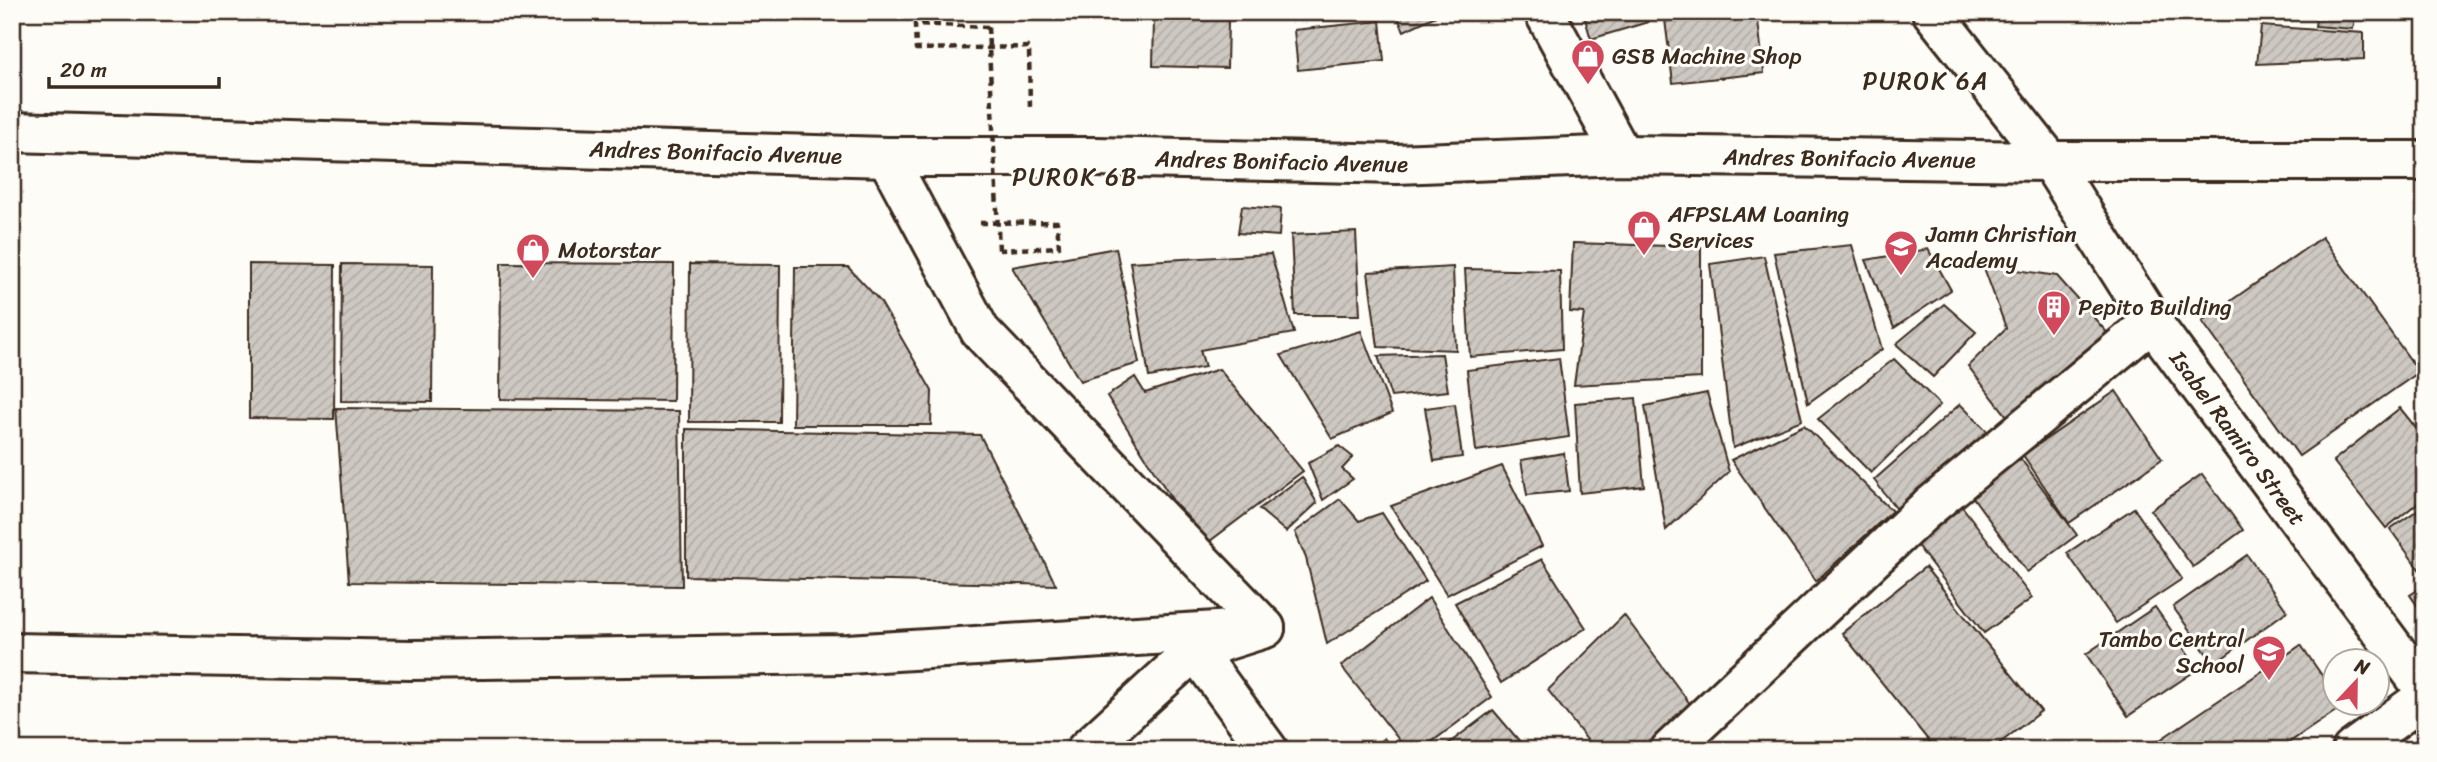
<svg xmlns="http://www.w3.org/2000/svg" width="2437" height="762" viewBox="0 0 2437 762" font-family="Sriracha,sans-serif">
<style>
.building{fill:url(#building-hatch);stroke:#3b2a1e;stroke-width:2}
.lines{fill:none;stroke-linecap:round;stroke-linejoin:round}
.minor-casing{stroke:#3b2a1e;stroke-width:44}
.highway-casing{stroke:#3b2a1e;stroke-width:44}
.path{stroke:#3b2a1e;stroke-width:4.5;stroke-dasharray:7 5;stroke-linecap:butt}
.minor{stroke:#fdfcf7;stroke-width:38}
.highway{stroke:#fdfcf7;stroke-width:38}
.path-bridge{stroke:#3b2a1e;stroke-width:4.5;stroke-dasharray:7 5;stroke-linecap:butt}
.labels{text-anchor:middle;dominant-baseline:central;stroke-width:6;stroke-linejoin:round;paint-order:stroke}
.poi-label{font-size:23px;fill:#3b2a1e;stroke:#fdfcf7;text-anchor:start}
.street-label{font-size:23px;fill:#3b2a1e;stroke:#fdfcf7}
.neighbourhood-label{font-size:24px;letter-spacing:2px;fill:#3b2a1e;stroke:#fdfcf7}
</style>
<defs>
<pattern id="building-hatch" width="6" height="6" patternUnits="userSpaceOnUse" patternTransform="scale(1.75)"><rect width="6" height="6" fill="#cdc8c2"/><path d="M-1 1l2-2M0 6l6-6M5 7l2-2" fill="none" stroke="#b1aca6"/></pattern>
</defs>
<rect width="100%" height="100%" fill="#fdfcf7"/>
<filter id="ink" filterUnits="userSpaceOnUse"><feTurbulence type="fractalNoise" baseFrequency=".0143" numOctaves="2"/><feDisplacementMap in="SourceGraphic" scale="14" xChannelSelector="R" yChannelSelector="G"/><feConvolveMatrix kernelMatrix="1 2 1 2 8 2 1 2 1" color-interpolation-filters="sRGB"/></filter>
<g filter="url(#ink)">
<g class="building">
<path d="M1284,12H1352L1285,19Z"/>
<path d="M1395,12H1444L1404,31Z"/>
<path d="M1583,12H1645L1648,22L1591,39Z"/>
<path d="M1664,12H1757L1764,73L1673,83Z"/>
<path d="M1986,12H2010L1992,20Z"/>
<path d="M2317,12H2356L2353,29L2315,26Z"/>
<path d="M1154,18L1228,20L1227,68L1153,66Z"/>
<path d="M1380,21L1384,61L1298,70L1294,30Z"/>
<path d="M2261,26L2364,33V59L2257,64Z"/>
<path d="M1242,206L1281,209L1279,236L1238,233Z"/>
<path d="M1356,232L1360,315H1295L1291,235Z"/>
<path d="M2322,237L2419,372L2299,456L2202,321Z"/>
<path d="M1573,243L1701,247V378L1574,385L1584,313L1570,312Z"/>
<path d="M1852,245L1882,349L1808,403L1774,253Z"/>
<path d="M1116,248L1139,363L1080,381L1012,267Z"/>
<path d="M1928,249L1951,290L1894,328L1866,260Z"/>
<path d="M1271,254L1294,333L1200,350L1205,367L1149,377L1130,262Z"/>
<path d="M1764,256L1802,420L1733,448L1710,264Z"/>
<path d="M501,263L674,264L673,401L500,399Z"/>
<path d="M249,264L335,265L334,419L249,418Z"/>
<path d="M342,264L433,265L432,402L341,401Z"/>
<path d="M690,264L780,265L779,422H689Z"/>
<path d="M1983,265L2057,276L2119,346L2014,425L1968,366L2006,328Z"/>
<path d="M795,267H848L880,301L932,391L931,425H793Z"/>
<path d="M1453,267L1456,350L1378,347L1368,272Z"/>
<path d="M1465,269L1560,271L1562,349L1470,357Z"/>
<path d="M1944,304L1976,332L1933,377L1896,344Z"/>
<path d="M1361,331L1392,413L1332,439L1281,355Z"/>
<path d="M1442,354L1448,391L1391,397L1378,356Z"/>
<path d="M1559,358L1569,437L1476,451L1467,370Z"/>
<path d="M1894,359L1940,405L1871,473L1818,419Z"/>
<path d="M1219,369L1303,471L1202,547L1107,396L1135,377L1145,393Z"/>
<path d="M2116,391L2162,459L2069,523L2023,455Z"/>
<path d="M1707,393L1729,472L1666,530L1645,406Z"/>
<path d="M1636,398L1644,486L1580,493L1575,403Z"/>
<path d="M1455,404L1462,457L1434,461L1425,408Z"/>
<path d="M1960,404L2000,444L1906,521L1874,480Z"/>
<path d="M336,408L679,411L682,586L349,582Z"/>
<path d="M2400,408L2425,439V497L2386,528L2333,461Z"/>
<path d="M1804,425L1892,511L1816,581L1731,460Z"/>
<path d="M686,429L980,435L1056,585L686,576Z"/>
<path d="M1339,446L1353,457L1342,469L1353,479L1323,500L1308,463Z"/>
<path d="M1564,453L1569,491L1527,495L1521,460Z"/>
<path d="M2021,459L2077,535L2027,572L1972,496Z"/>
<path d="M1502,466L1542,546L1447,595L1391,506Z"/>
<path d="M2202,474L2243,530L2193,567L2151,510Z"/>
<path d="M1302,477L1317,503L1286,532L1259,509Z"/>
<path d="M1340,499L1359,521L1382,513L1426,581L1327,644L1306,558L1295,532Z"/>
<path d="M1961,505L2032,598L1984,633L1913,540Z"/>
<path d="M2425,505V575L2424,576L2390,529Z"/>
<path d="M2134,508L2182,579L2116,623L2067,553Z"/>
<path d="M2247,555L2287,611L2214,664L2173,607Z"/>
<path d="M1542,559L1586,628L1501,683L1455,603Z"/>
<path d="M1925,567L2041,711L1991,750H1936L1842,633Z"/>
<path d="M2425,585V617L2410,595Z"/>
<path d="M1429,598L1492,697L1421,750H1407L1341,666Z"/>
<path d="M2155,607L2198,669L2128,716L2086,654Z"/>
<path d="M1624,615L1699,716L1659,750H1595L1548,690Z"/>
<path d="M2301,645L2336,696V702H2340L2343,706L2278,750H2145Z"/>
<path d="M1493,710L1527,750H1440Z"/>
<path d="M1384,738L1393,750H1369Z"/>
</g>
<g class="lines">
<g class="minor-casing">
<g id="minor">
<path d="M1544,12L1622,155"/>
<path id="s1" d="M1932,12L2050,161L2152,322L2425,690"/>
<path d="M887,157L980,331L1265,628L1195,650L1086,750"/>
<path d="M1195,650L1268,750"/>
<path d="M12,653L411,660L848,654L1265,628"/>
<path d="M1670,750L1923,512L2152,322"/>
<path d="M2352,750L2425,697"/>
</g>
</g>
<g class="highway-casing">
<g id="highway">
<path id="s2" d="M12,132L887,157H1097L1397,164L1622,155L2050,161H2425"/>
</g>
</g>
<g class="path">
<path d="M988,27L915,24L916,49L1029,47L1030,110"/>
<path d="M980,223L1057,222L1059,247L999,250"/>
</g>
<use href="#minor" class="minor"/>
<use href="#highway" class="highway"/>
<path class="path-bridge" d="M988,27L999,250"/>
</g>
</g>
<defs>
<g id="shop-pin" transform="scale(1.75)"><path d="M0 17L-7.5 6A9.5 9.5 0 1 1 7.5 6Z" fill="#d1495b" stroke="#fdfcf7"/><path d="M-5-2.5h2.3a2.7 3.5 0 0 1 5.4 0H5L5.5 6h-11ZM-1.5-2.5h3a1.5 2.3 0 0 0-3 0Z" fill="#fff"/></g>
<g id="school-pin" transform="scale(1.75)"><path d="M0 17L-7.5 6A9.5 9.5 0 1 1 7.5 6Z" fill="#d1495b" stroke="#fdfcf7"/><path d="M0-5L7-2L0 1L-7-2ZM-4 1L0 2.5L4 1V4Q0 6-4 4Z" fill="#fff"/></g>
<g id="building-pin" transform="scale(1.75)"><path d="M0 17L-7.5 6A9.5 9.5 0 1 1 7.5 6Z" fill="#d1495b" stroke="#fdfcf7"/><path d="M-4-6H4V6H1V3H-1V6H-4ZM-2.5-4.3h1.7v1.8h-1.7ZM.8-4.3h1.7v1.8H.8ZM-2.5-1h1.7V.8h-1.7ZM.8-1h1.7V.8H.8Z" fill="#fff"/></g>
</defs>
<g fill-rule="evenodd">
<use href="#shop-pin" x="1588" y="56"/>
<use href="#shop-pin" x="1644" y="227"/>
<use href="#school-pin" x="1901" y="247"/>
<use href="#shop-pin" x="533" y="250"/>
<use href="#building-pin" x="2054" y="307"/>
<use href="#school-pin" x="2269" y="652"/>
</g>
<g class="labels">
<g class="poi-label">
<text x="1612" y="56">GSB Machine Shop</text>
<text x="1668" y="214">AFPSLAM Loaning<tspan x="1668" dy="26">Services</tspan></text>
<text x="1926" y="234">Jamn Christian<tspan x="1926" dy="26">Academy</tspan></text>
<text x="558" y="250">Motorstar</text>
<text x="2078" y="307">Pepito Building</text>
<text x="2244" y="639" text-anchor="end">Tambo Central<tspan x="2244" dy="26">School</tspan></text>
</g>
<g class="street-label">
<text stroke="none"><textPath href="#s2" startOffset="704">Andres Bonifacio Avenue</textPath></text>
<text stroke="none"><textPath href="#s2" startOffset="1838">Andres Bonifacio Avenue</textPath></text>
<text stroke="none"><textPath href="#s2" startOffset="1270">Andres Bonifacio Avenue</textPath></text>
<text stroke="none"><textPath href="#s1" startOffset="525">Isabel Ramiro Street</textPath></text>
</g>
<g class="neighbourhood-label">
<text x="1926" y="81">PUROK 6A</text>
<text x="1075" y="177">PUROK 6B</text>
</g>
</g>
<rect width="2437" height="762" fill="none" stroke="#fdfcf7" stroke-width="42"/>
<rect x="21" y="21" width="2395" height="720" fill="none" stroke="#3b2a1e" stroke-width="2.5" filter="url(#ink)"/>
<g transform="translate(2356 682) rotate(22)"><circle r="33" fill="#fdfcf7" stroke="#afa8a0" stroke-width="2"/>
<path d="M0-5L12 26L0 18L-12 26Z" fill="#d1495b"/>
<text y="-10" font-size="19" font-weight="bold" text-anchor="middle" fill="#3b2a1e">N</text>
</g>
<path d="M49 77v10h170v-10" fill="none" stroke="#3b2a1e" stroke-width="3.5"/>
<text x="60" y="77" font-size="21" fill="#3b2a1e" stroke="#fdfcf7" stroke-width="5" paint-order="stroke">20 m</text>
</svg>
